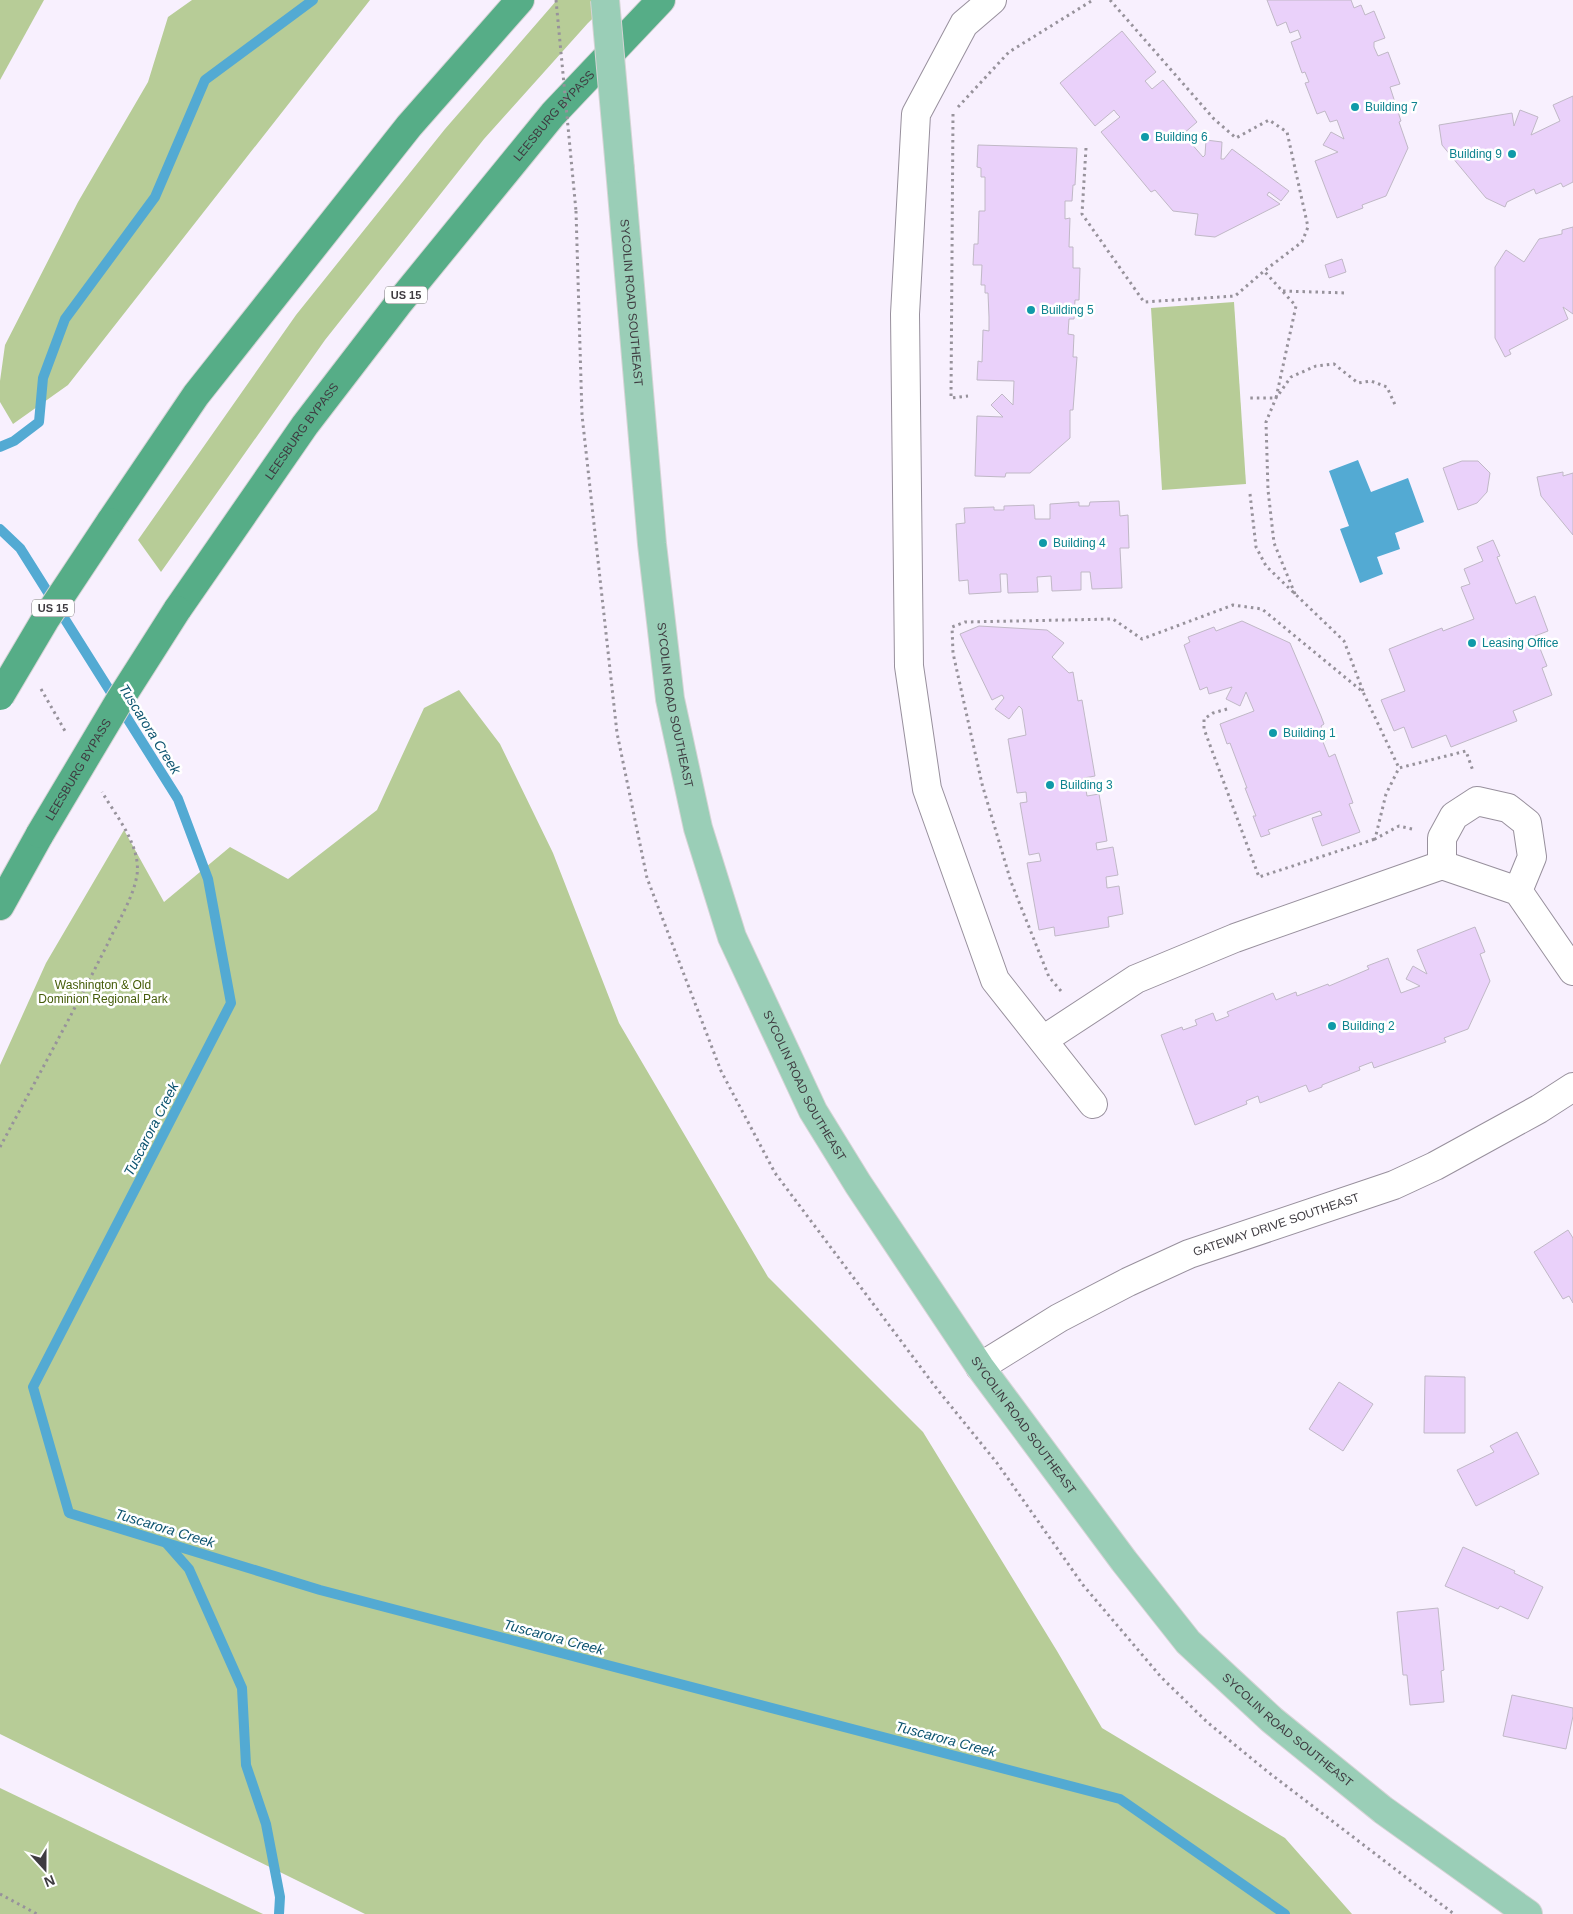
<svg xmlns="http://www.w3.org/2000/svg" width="1573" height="1914" viewBox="0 0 1573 1914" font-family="Helvetica,sans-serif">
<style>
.green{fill:#b7cc97}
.water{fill:#53aad3}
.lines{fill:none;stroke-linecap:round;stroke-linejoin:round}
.stream{stroke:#53aad3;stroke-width:10}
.building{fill:#ead1fa;stroke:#c0b8c6}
.minor-casing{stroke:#98909d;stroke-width:30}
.major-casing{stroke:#d5d4d5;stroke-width:30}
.highway-casing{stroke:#d5d4d5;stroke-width:30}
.path{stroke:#97929b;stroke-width:3;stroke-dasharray:2.5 4;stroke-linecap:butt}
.minor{stroke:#fff;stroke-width:28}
.major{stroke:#9aceb7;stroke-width:28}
.highway{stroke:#56ad87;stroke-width:28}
.major-bridge-casing{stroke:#d5d4d5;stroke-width:30;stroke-linecap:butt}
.highway-bridge-casing{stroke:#d5d4d5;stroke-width:30;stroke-linecap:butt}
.path-bridge{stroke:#97929b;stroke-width:3;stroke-dasharray:2.5 4;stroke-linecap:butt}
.major-bridge{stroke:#9aceb7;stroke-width:28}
.highway-bridge{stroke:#56ad87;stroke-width:28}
.culture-dot{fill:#0f9aa8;stroke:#fff;stroke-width:2}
.labels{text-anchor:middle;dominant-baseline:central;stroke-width:5;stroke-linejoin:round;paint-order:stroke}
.shield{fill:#fff;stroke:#787679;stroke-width:1}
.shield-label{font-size:11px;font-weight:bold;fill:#3e3b40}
.culture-label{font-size:12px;fill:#0d838f;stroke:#fff;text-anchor:start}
.street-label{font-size:12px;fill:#3e3b40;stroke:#fff}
.park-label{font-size:12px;fill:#455c0a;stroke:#fff}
.water-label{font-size:14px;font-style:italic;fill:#0d5470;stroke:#fff}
</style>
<rect width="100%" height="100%" fill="#f8f0fe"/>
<g class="green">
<path d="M0,0H44L0,80Z"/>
<path d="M192,0H370L68,385L13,424L0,402V381L5,345L78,202L148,82L168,17Z"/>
<path d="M557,0H612L588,23L484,139L325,340L161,572L138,540L296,315L445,129Z"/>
<path d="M1234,302L1246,484L1162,490L1151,308Z"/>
<path d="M459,690L500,744L553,853L619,1023L768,1277L923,1432L1057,1651L1102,1728L1285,1838L1352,1914H365L0,1734V1065L46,963L124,830L164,902L230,847L288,879L377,810L424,708Z"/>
<path d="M0,1788L263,1914H0Z"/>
</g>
<path class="water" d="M1358,460L1371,492L1408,478L1424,522L1395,533L1400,549L1377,557L1383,574L1360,583L1340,529L1349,526L1329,471Z"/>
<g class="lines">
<g class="stream">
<path d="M0,447L14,441L39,422L43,378L65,319L155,197L205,80L313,0"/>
<path d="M0,529L20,548L178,799L208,879L231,1003L33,1387L69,1513L320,1590L1120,1799L1285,1914"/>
<path d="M167,1544L189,1569L242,1688L246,1765L266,1824L280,1897L279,1914"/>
</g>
</g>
<g class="building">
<path d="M1267,0H1351L1354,8L1361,5L1365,15L1374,11L1385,38L1374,42V47L1378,56L1388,52L1400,84L1390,87L1401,121L1399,122L1408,148L1386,196L1362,205L1363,208L1337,218L1315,161L1338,152L1323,145L1331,132L1344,139L1337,120L1330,122L1325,111L1317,114L1305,83L1309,82L1305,72L1302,73L1291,42L1301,38L1298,30L1290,33L1286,22L1277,26Z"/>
<path d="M1122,31L1156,72L1145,81L1152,89L1163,80L1197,122L1183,134L1203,157L1205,155L1206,140L1222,142L1221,159H1224L1232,149L1289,191L1281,201L1269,192L1267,195L1280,204L1215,237L1195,235L1198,214L1173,211L1155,190L1151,192L1101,132L1120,117L1117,114L1114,110L1095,126L1060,83Z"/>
<path d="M1573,96V182L1563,187L1561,183L1536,194L1534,189L1507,202L1505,207L1486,198L1442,145L1439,125L1512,113L1514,126L1520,110L1538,117L1531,135L1560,121L1553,105Z"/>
<path d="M978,145L1077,148L1075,185H1073L1072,201H1065V219L1070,218L1069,247H1073V268H1080L1079,300H1075L1074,319H1069L1068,334L1074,335L1073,357H1077L1073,410H1070V438L1030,473H1006L1005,477L975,476L977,416L1003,417L991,405L1002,394L1013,405L1014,381L977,380L978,361L982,362L983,330L989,331V317L988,293H985V285H981L982,265H973L974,244H978L979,211H985V177H981V168L977,167Z"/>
<path d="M1573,227V314L1563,307L1568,319L1509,350L1511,354L1505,357L1495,338V267L1506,250L1524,262L1539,239L1562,234V230Z"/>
<path d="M1342,259L1346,272L1329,278L1325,265Z"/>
<path d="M1462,461H1478L1490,473L1487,492L1477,503L1458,510L1443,468Z"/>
<path d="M1563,472V476L1573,473V535L1541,496L1537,477Z"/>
<path d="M1119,501L1120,516L1128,515L1129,548H1120L1122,588L1092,589L1090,572H1081V590L1052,591L1051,576L1037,577L1038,592L1008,593L1007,574H1000L1001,592L969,594L968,580L959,581L956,524L965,523L964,508L994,507V510H1004V506L1034,505L1035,519H1050V504L1079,502V506H1089L1090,502Z"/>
<path d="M1493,540L1500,556L1497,557L1516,604L1535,596L1548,631L1535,636L1547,666L1542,668L1552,695L1513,711L1517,721L1451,747L1446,735L1412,748L1404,727L1394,731L1381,700L1405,691L1389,649L1442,628L1443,631L1474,619L1461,587L1470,584L1464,569L1483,561L1477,547Z"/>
<path d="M1242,621L1290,643L1321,716L1324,724L1321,726L1326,741L1323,742L1329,757L1335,754L1353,803L1349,804L1360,832L1322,846L1312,818L1322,815L1320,811L1268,830L1270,834L1261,837L1253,816H1256L1245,788H1247L1230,743L1227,744L1220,724L1254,711L1246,692L1240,706L1226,699L1232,687L1209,694L1207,687L1200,690L1184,645L1190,642L1188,637L1214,627L1216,631Z"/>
<path d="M979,626L1047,630L1064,643L1052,657L1069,673L1073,672L1078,701L1082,700L1095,776L1084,778L1087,796L1099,794L1107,841L1096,843L1097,850L1113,847L1118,875L1106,877L1107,888L1119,886L1123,914L1108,917L1109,927L1055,936L1054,927L1039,930L1027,863L1041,861L1039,853L1029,855L1020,803L1027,802L1026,792L1017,793L1008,739L1026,735L1022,709L1019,706L1009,719L995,709L1004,698L1002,695L992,700L960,634Z"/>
<path d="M1475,927L1485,952L1480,954L1490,981L1468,1029L1444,1038L1446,1042L1374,1068L1372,1062L1359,1067L1360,1070L1322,1085V1087L1309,1092L1306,1085L1260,1103L1258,1096L1246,1101L1247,1104L1195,1125L1161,1035L1182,1027L1183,1030L1197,1025L1195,1020L1213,1013L1216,1021L1229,1016L1227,1012L1273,993L1276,1000L1296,992L1297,996L1328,984L1329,986L1369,969L1367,966L1388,958L1401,993L1420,986L1406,979L1413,966L1427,974L1417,950Z"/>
<path d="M1568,1230L1573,1238V1303L1569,1296L1563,1299L1534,1252Z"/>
<path d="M1425,1376L1465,1377V1433H1424Z"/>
<path d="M1339,1382L1373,1404L1343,1451L1309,1429Z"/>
<path d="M1517,1432L1539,1474L1476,1506L1457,1470L1494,1452L1490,1446Z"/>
<path d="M1463,1547L1515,1571L1514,1573L1543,1587L1528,1619L1500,1606L1498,1609L1445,1586Z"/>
<path d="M1438,1608L1444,1670L1441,1671L1444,1702L1410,1705L1407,1675H1403L1397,1612Z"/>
<path d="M1512,1695L1573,1708V1716L1566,1749L1503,1736Z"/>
</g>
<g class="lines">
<g class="minor-casing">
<g id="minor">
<path d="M992,0L964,24L916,114L905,314L909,666L927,789L995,980L1093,1104"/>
<path d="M1442,865V838L1454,816L1477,801L1508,808L1527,823L1532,857L1518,891"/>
<path d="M1043,1040L1136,979L1235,938L1442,865L1518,891L1573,971"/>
<path id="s1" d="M980,1367L1059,1318L1128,1282L1189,1254L1394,1185L1435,1166L1539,1109L1573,1087"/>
</g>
</g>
<g class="major-casing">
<g id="major">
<path id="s2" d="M620,169L652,544L670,699L698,828L732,937L813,1111L858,1184L980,1367L1124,1561L1188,1642L1272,1720L1383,1810L1528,1914"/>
</g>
</g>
<g class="highway-casing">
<g id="highway">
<path d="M110,522L196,395L409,126L520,0"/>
<path id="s3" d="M177,610L305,425L398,304L553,114L661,0"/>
<path d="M0,906L40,834"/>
</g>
</g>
<g class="path">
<path d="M1110,0L1214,119L1236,138L1269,120L1287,132L1308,227L1302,242L1264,271"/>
<path d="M958,107L1009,52L1093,0"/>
<path d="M953,114L951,398L968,396"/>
<path d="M1086,148L1082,214L1144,302L1235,296L1264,271L1296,306L1276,398H1250"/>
<path d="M576,211L582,415L617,733L647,878L721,1071L775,1173L937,1389L997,1463L1083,1585L1161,1677L1207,1722L1268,1772L1454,1914"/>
<path d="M1283,291L1347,293"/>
<path d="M1250,494L1256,547L1266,566L1344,641L1363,691"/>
<path d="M1295,594L1274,543L1268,490L1266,422L1276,398L1291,377L1316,366L1334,364L1358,383L1371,381L1387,387L1396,407"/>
<path d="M41,689L65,731"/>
<path d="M1227,709L1213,713L1204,719V729L1259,877L1375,839"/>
<path d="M1412,829L1399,826L1375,839L1386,794L1399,768L1466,751L1473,771"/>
<path d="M1061,991L1049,977L1011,882L982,784L953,653L952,627L965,622L1113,619L1142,639L1233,605L1262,609L1363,692L1399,768"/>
<path d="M0,1147C36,1080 73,1013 107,945C117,923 133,899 137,875C141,845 116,816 102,792"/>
<path d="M0,1894L37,1914"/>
</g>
<use href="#minor" class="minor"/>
<use href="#major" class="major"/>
<use href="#highway" class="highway"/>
<g class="major-bridge-casing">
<path id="major-bridge" d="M605,0L620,169"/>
</g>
<g class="highway-bridge-casing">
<g id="highway-bridge">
<path d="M0,696L45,620L110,522"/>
<path id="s4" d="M40,834L121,698L177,610"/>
</g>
</g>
<path class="path-bridge" d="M556,0L576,211"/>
<use href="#major-bridge" class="major-bridge"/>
<use href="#highway-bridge" class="highway-bridge"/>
</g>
<g class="culture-dot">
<circle cx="1355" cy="107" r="5"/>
<circle cx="1145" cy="137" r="5"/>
<circle cx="1512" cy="154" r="5"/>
<circle cx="1031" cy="310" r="5"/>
<circle cx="1043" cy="543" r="5"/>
<circle cx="1472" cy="643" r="5"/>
<circle cx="1273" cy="733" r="5"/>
<circle cx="1050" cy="785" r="5"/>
<circle cx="1332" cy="1026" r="5"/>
</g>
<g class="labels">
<g class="shield">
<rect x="385" y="286.5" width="42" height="17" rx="4"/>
<rect x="32" y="599.5" width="42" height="17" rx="4"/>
</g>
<g class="shield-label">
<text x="406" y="295">US 15</text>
<text x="53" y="608">US 15</text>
</g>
<g class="culture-label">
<text x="1365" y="107">Building 7</text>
<text x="1155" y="137">Building 6</text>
<text x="1502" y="154" text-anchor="end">Building 9</text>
<text x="1041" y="310">Building 5</text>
<text x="1053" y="543">Building 4</text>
<text x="1482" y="643">Leasing Office</text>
<text x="1283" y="733">Building 1</text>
<text x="1060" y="785">Building 3</text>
<text x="1342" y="1026">Building 2</text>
</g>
<g class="street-label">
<text stroke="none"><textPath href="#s3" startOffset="622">LEESBURG BYPASS</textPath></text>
<text stroke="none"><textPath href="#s2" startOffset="134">SYCOLIN ROAD SOUTHEAST</textPath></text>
<text stroke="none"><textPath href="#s3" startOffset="218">LEESBURG BYPASS</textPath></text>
<text stroke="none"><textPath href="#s2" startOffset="539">SYCOLIN ROAD SOUTHEAST</textPath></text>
<text stroke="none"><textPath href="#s4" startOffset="75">LEESBURG BYPASS</textPath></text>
<text stroke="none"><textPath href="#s2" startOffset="944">SYCOLIN ROAD SOUTHEAST</textPath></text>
<text stroke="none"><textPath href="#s1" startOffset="330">GATEWAY DRIVE SOUTHEAST</textPath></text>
<text stroke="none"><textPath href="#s2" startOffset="1349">SYCOLIN ROAD SOUTHEAST</textPath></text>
<text stroke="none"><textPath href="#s2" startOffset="1754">SYCOLIN ROAD SOUTHEAST</textPath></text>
</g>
<g class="park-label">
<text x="103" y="985">Washington &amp; Old<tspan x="103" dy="14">Dominion Regional Park</tspan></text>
</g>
<g class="water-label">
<text transform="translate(150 729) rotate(58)">Tuscarora Creek</text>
<text transform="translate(151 1129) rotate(-63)">Tuscarora Creek</text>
<text transform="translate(165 1528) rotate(17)">Tuscarora Creek</text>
<text transform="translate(554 1637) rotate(15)">Tuscarora Creek</text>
<text transform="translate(946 1739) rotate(15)">Tuscarora Creek</text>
</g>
</g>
<g transform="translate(45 1869) rotate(159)" stroke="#ffffff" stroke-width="4" paint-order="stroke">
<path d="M0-4L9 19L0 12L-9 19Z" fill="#3e3b40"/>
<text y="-8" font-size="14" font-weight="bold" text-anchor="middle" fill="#3e3b40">N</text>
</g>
</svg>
